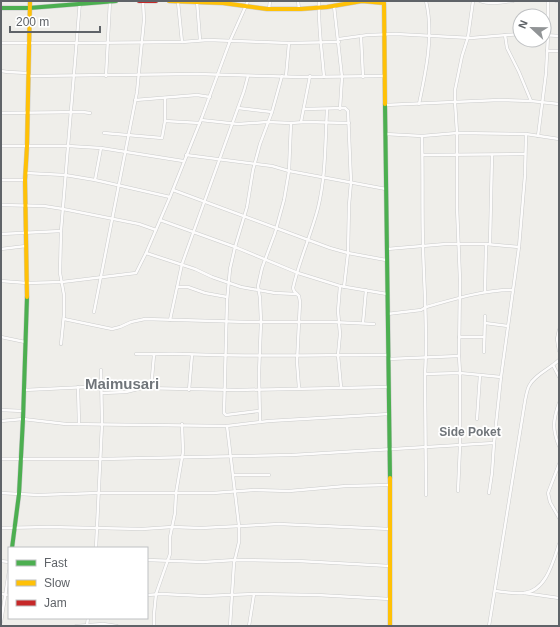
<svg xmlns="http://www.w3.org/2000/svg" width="560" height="627" viewBox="0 0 560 627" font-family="Helvetica,sans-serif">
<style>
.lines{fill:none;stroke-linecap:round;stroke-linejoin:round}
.street-casing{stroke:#cbcccc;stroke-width:3.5}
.fast-casing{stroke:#cacacb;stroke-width:5}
.slow-casing{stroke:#cacacb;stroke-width:5}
.jam-casing{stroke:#cacacb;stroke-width:5}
.street{stroke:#fdfcfc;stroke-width:2.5}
.fast{stroke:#4caf50;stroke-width:4}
.slow{stroke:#ffc107;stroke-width:4}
.jam{stroke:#c62828;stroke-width:4}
.labels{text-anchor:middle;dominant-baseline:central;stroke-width:3.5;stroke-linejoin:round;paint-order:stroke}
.neighbourhood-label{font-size:12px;font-weight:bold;fill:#70757a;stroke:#fff}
.district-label{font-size:15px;font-weight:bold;fill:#70757a;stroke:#fff}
</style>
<rect width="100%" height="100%" fill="#efeeea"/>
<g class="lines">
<g class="street-casing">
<g id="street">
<path d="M197,1L200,40"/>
<path d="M298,1L299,9"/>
<path d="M319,1C318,26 322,51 324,77"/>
<path d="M480,1C491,5 501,2 513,1"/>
<path d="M556,1H559"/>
<path d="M178,2L182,42"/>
<path d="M334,6L342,77L340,109"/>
<path d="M269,9L270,1"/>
<path d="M505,35L507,48L519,72L531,101"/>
<path d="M544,35L559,36"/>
<path d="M361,36L363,77"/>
<path d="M339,39L368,35L396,34L471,38L520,34"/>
<path d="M1,43H76L182,42L208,40L289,43L339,42"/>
<path d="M547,51H559"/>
<path d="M1,71L8,72L28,73"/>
<path d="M28,76L197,74L301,77L384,76"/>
<path d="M106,76L110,1"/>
<path d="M286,76L289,43"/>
<path d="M135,100L197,95L210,97"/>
<path d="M419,104C426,71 434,34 426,1"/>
<path d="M385,105L499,100L531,101L559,104"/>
<path d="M238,108L272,112"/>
<path d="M304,109L345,108L348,111L351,182L349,205L348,253L344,287"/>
<path d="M1,113L83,112L90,113"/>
<path d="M201,120L238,124L267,122L291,123L305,122L349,123"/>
<path d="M165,121L200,123"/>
<path d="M301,122L310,76"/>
<path d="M104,133L162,138L165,121V98"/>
<path d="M385,134L422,136L457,133L526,134L559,139"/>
<path d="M422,136C423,172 422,209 423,246C424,289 428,331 425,374"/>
<path d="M538,136L546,73L548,35V1"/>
<path d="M1,146H68L101,148L183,161"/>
<path d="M186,155L272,166L289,171L386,189"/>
<path d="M423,155L525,154"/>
<path d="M26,173L65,175L95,180L170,197"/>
<path d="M1,180H25"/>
<path d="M95,180L101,148"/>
<path d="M173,190L330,248L348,253L386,260"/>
<path d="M1,205L44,206L63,209L139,224L156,230"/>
<path d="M160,220L235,247L298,273L340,286L387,294"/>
<path d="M1,234L61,231"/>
<path d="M490,244L492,155"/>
<path d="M1,249L26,246"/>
<path d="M387,249L446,244H486L519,247"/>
<path d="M146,253L195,269L212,277L241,287L275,293L297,294"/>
<path d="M1,281L27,283L62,282L136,273L146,253L170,197L202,117L230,41L248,1"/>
<path d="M340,286L338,311L340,334L338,355L341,387"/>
<path d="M177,287H188L205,293L227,297"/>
<path d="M485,292L486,244"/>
<path d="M94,312L137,92L144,20L143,1"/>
<path d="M387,314L421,310L426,307C455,299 483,290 512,290"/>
<path d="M64,319L112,329L120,327L131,322L145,319L248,322H332L374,324"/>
<path d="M170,320L182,264L244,91L248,76"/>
<path d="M363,323L366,290"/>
<path d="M485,323L508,326"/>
<path d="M559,330L557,339L559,351"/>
<path d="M1,337L25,342"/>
<path d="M459,337H484"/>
<path d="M61,344L64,314V295L60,273L61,231L80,1"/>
<path d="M484,352L485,316"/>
<path d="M136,354C152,355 167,353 182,354C251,357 319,355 387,355"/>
<path d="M388,359L459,356"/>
<path d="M553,365L559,377"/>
<path d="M78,387L79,424"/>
<path d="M299,388L297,362L300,302L299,296L294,291L293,288C299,261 311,235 318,208C326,175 325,143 327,110"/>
<path d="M151,389L154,355"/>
<path d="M24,390L87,387L102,389"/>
<path d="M189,390L192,355"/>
<path d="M102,393L126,392L142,388L237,390L388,387"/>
<path d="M559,403C553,420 552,429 559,446"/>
<path d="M1,410L23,411"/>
<path d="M259,411L226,415L224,413L227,301L230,269L235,247L247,207L253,170L260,144L272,112L282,76"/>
<path d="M477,419L480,375"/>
<path d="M1,421L23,419L66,424L227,426L269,421L389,414"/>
<path d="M260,422L259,373L261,322L260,298L258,286L262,268L275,233L284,200L289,171L291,123"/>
<path d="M227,426L239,526V542L234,563L230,626"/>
<path d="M1,459H101L292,455L494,443"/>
<path d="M559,464L548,493L550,502L559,518"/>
<path d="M233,475H269"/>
<path d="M458,491L460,446V373L459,356L460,280L457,207V133L455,102V90L462,56L468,37L473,1"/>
<path d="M1,493L38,495L98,493H213L254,490L289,491L346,486L390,485"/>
<path d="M489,493L492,473L494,443L501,377L519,247L525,175L526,134"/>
<path d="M426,495L425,374L460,373L501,377"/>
<path d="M1,528L48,527L142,529L172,527L201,528L279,524L390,529"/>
<path d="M96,548L102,424L101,370"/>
<path d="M147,560L203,562L235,560L298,561L390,566"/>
<path d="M1,561L9,562"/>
<path d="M495,591C504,592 515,594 524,593C546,591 553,562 559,544"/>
<path d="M524,593L559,598"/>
<path d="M1,594L9,595"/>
<path d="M147,595L162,594L204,596L254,594L317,595L390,599"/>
<path d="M1,622L9,571"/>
<path d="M87,625L88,618"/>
<path d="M76,626L103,624L117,626"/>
<path d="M154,626V614L156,594L170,554V537L175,513L176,493L183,452L182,424"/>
<path d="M249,626L254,594"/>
<path d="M489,626L525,401C526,396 527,390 529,386C534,375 551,368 559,360"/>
</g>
</g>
<g class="fast-casing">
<g id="fast">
<path d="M1,8H29L116,1"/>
<path d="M385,104L390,478"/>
<path d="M12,548L19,494L23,419L27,297"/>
</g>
</g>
<g class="slow-casing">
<g id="slow">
<path d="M169,1L223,3L267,9H301L327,7L362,1L384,3L385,104"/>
<path d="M27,297L25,180L27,146L30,1"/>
<path d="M390,478V626"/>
</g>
</g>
<g class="jam-casing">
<path id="jam" d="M139,1H156"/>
</g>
<use href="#street" class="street"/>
<use href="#fast" class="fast"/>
<use href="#slow" class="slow"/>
<use href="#jam" class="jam"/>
</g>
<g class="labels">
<g class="neighbourhood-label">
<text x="470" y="432">Side Poket</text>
</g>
<g class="district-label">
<text x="122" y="383">Maimusari</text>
</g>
</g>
<rect width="560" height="627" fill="none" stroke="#5f6368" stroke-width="4"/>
<rect x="8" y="547" width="140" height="72" fill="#ffffff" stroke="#bfc1c3"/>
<rect x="16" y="560" width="20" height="6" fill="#4caf50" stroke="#bfc1c3"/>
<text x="44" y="567" font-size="12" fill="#5f6368">Fast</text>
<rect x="16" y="580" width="20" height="6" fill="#ffc107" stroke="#bfc1c3"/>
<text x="44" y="587" font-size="12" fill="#5f6368">Slow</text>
<rect x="16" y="600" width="20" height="6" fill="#c62828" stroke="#bfc1c3"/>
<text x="44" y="607" font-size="12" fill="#5f6368">Jam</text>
<g transform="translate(532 28) rotate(292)"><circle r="19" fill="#ffffff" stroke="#bfc1c3"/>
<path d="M0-3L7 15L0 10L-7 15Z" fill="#919496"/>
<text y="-6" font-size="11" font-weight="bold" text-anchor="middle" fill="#5f6368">N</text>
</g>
<path d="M10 26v6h90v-6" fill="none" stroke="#5f6368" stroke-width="2"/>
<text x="16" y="26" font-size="12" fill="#5f6368" stroke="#ffffff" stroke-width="3" paint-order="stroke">200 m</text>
</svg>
